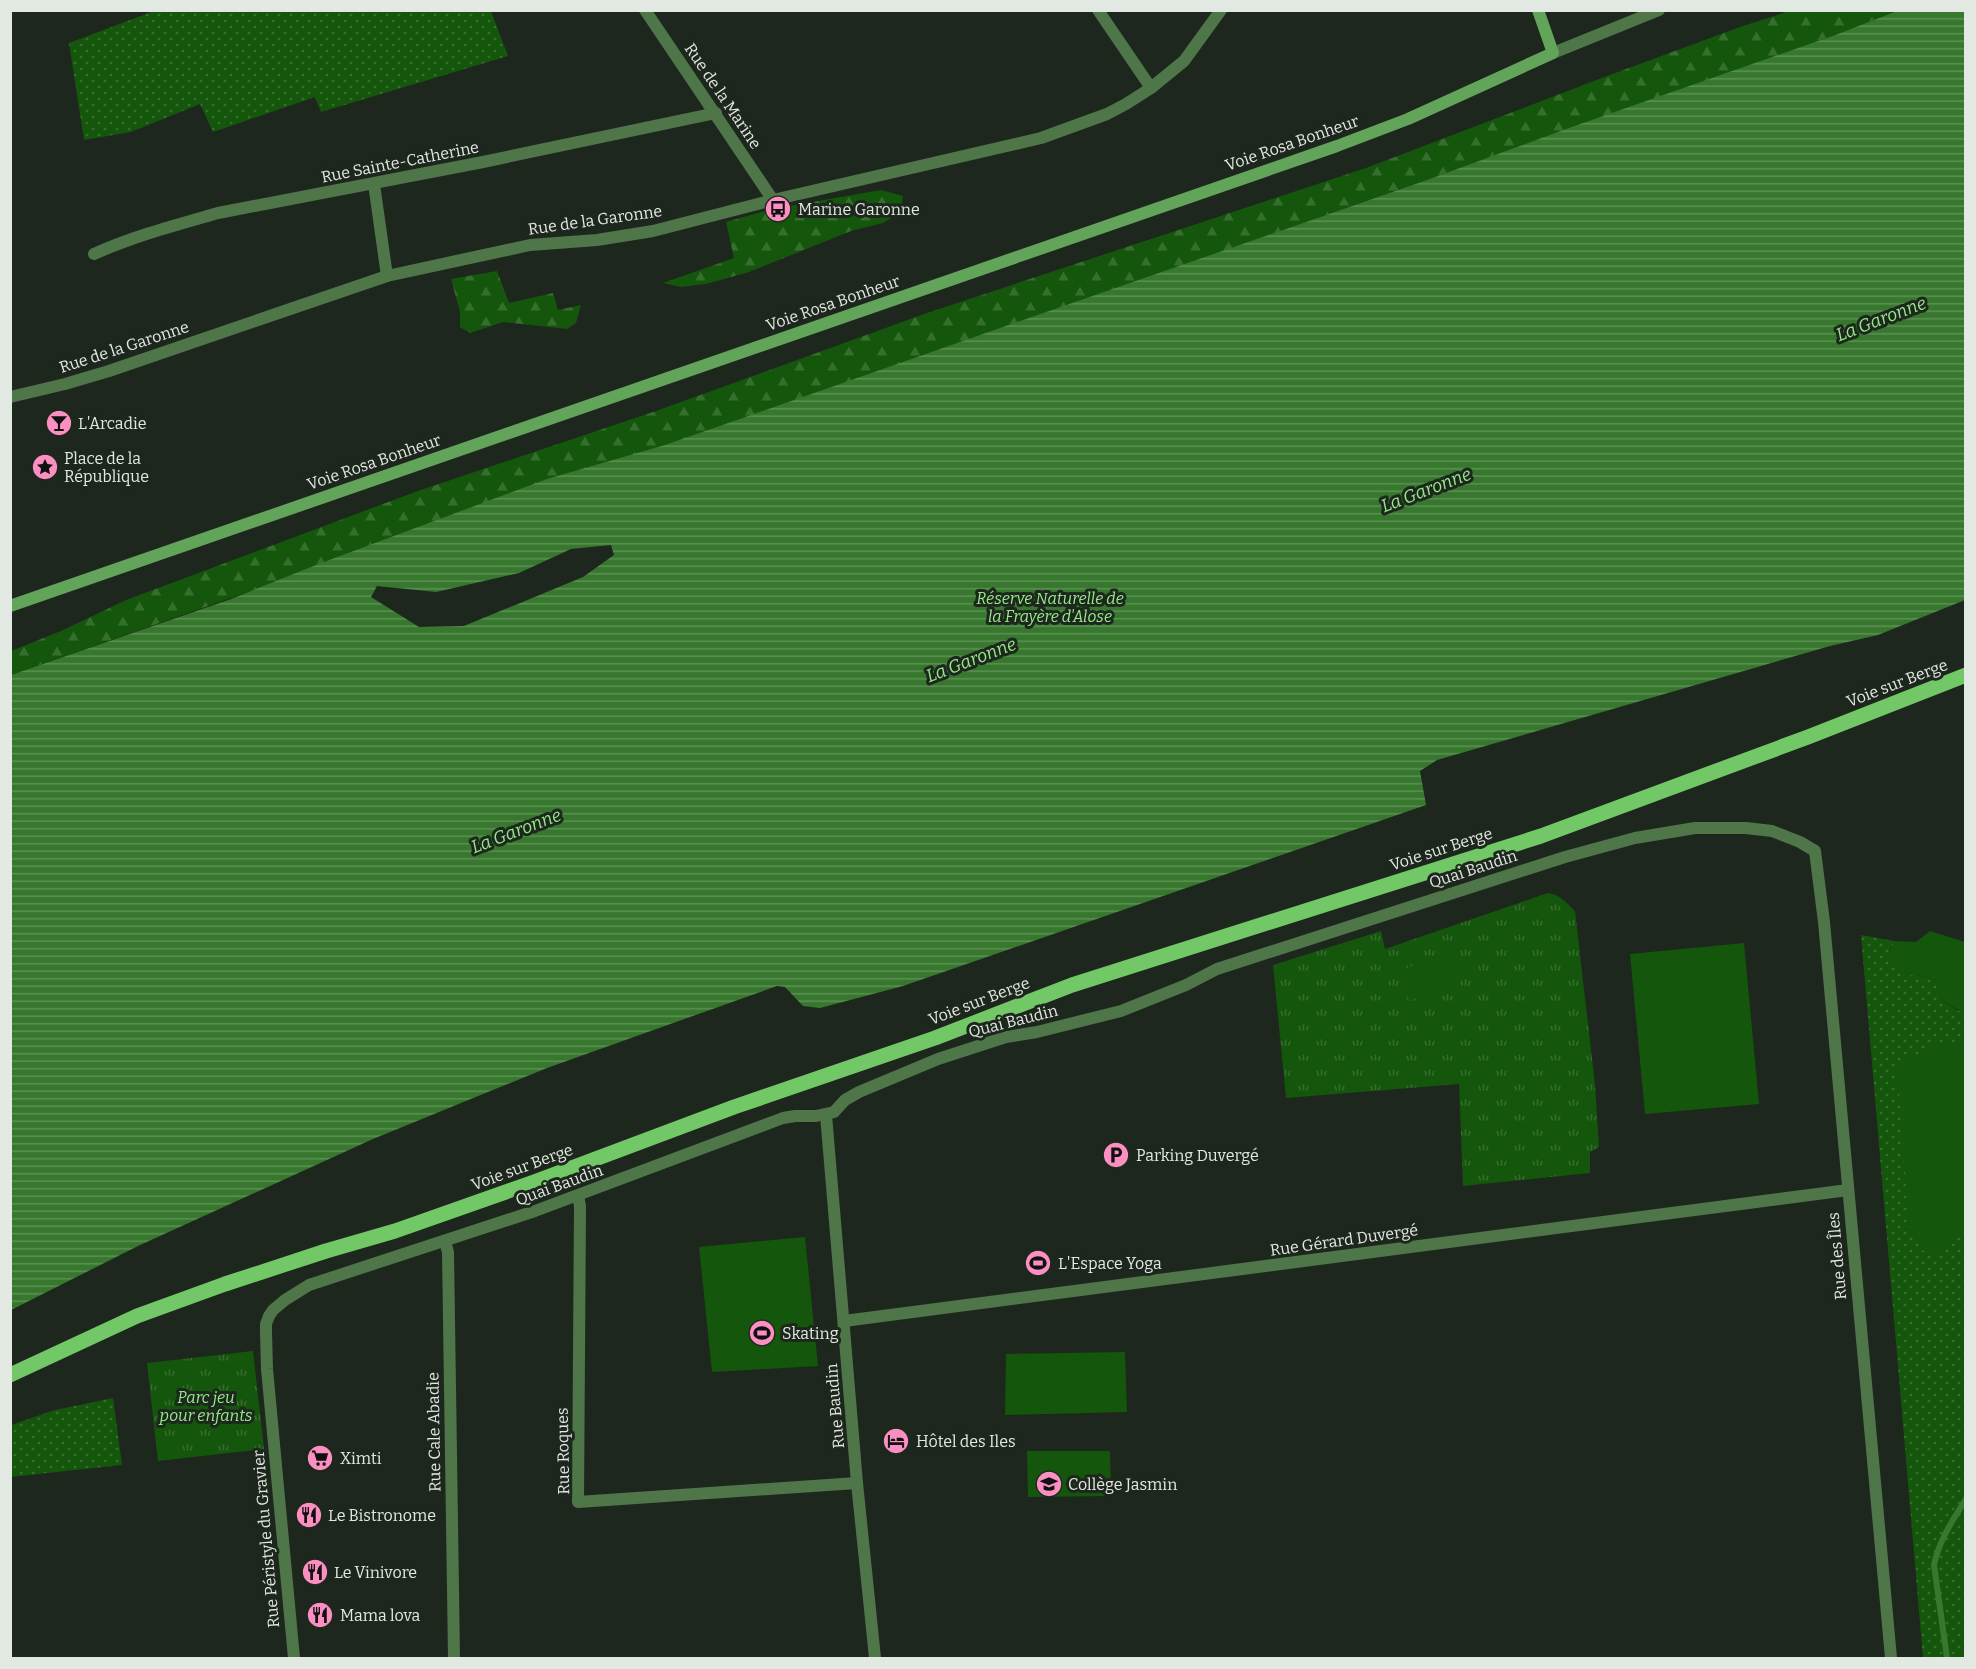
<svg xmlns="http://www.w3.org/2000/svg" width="1976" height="1669" viewBox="0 0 1976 1669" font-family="Bitter,serif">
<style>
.grass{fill:url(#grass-dots)}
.forest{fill:url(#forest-firs)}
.park{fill:url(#park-tufts)}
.pitch{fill:#14560b}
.water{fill:url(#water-rules);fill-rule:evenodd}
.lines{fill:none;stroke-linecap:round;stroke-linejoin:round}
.stream{stroke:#37772e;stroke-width:6}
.street{stroke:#4e7648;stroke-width:12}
.secondary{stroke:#62a45a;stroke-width:12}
.primary{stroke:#72c867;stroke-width:15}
.labels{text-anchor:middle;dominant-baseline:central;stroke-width:6;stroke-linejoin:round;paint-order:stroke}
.street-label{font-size:16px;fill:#e2e8e2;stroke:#1e271d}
.poi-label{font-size:16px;fill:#e2e8e2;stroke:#1e271d;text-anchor:start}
.park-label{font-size:16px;font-style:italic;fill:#95eb8a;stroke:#1e271d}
.water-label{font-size:18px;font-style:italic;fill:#93e987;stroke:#1e271d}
</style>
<defs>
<pattern id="grass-dots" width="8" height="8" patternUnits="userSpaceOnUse" patternTransform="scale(1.5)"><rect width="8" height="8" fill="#14560b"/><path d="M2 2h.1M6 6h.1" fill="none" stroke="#366e2e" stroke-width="1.8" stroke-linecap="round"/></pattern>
<pattern id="forest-firs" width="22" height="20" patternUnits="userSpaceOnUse" patternTransform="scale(1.5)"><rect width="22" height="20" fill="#14560b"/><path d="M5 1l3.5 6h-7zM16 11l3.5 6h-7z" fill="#366e2e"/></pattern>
<pattern id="park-tufts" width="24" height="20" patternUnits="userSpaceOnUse" patternTransform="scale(1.5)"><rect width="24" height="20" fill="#14560b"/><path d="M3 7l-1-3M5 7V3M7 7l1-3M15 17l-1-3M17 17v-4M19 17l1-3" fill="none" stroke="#366e2e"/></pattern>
<pattern id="water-rules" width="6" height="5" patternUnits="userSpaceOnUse" patternTransform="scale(1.5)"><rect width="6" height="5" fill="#37772e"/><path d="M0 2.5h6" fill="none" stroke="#5d9156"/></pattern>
</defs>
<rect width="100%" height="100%" fill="#1e271d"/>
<g class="grass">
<path d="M491,11L508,56L321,112L315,97L213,132L200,104L131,132L84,140L69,43L154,11Z"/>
<path d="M1861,935L1895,941L1888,954L1915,974L1935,980L1942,1000L1959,1011L1965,1007V1658H1923Z"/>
<path d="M113,1398L122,1465L11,1477V1425L55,1410Z"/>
</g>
<g class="forest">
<path d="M1789,11H1897C1741,72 1581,123 1424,181L11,675V651L61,631L126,600L415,492L656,411L927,313L1366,168L1599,79L1740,27Z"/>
<path d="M881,190L903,196L901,212L883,223L851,231L749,272L706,284L681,287L663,283L734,258L726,222L772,209Z"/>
<path d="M497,271L509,303L553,293L558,310L581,305L576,323L567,329L503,322L470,333L460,327V312L451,279Z"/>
</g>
<g class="park">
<path d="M1548,893C1559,894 1567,903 1575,911L1595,1085L1599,1147L1590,1152V1173L1463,1186L1459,1084L1286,1098L1273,965L1381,931L1385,949Z"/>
<path d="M253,1351L264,1449L158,1461L147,1363Z"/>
</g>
<g class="pitch">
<path d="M1930,931L1965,942V1007L1960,1011L1942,1000L1935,980L1915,974L1902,978L1888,954L1895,941L1916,942Z"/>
<path d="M1744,943L1759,1104L1645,1114L1630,954Z"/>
<path d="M1456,949L1466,978L1409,1001L1397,972Z"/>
<path d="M1965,1041V1227L1936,1254L1921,1250L1909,1224L1897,1065L1933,1046Z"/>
<path d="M805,1237L818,1366L712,1372L699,1247Z"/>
<path d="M1125,1352L1127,1412L1005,1415L1006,1354Z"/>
<path d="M1027,1451H1110L1111,1496L1028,1497Z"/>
</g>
<path class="water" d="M1897,11H1965V600L1878,635L1830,646L1437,760L1420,771L1426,805L903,986L820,1008L803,1006L785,987L777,986L547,1068L373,1139L138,1246L11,1310V675L231,599L316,565L547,479L665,445L1052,310L1424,181L1566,129L1835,35ZM611,545L614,555L583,577L464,626L419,627L371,597L377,586L436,592L519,573L571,549Z"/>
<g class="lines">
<path class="stream" d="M1947,1658L1934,1565C1939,1540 1953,1520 1966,1499"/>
<g class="street">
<path d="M645,10L773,200"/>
<path d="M1098,10L1151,88"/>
<path d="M1553,53L1659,10"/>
<path d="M374,184L387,276"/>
<path d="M94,254C134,236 176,225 218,213L483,162L716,113"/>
<path d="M10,397L65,384L109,371L387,276L530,245L597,240L653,231L773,200L1041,138L1107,114L1126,104L1151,88L1184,61L1221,10"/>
<path d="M826,1115L857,1483L875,1658"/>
<path d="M578,1196L580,1206L578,1502L857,1483"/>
<path d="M445,1242L448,1252L454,1658"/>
<path d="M844,1321L1848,1190"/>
<path d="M294,1658L267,1369L266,1332V1324L269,1316L273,1310L285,1300L309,1285L535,1211L783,1118L795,1116H816L834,1112L845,1100L859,1092L938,1059L1006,1037L1037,1032L1121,1011L1186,985L1217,969L1565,857L1635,838L1695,828H1746L1772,831L1800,842L1815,851L1824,922L1891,1658"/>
</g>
<path class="secondary" d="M10,606L1337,146L1408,119L1553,53L1538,10"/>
<path class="primary" d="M10,1375L137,1316L225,1284L326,1251L395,1231L534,1182L734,1107L935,1038L1072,985L1541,836L1808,737L1966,675"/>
</g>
<defs>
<g id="bus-disc" transform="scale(1.35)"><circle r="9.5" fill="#fc8fc2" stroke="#1e271d"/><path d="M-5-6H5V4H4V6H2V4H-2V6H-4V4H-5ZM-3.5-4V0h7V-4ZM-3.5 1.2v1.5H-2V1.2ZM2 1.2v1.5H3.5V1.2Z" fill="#111"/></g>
<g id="bar-disc" transform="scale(1.35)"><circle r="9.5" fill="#fc8fc2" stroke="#1e271d"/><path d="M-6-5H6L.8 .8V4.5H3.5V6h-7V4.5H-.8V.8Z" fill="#111"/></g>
<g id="sight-disc" transform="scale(1.35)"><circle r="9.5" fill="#fc8fc2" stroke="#1e271d"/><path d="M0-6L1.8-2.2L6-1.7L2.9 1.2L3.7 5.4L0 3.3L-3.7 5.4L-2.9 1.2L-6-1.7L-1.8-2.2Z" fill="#111"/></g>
<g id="parking-disc" transform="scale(1.35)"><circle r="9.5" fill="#fc8fc2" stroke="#1e271d"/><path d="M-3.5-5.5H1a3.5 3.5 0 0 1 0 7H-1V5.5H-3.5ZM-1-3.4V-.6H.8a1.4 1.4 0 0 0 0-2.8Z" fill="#111"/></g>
<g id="stadium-disc" transform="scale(1.35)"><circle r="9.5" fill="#fc8fc2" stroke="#1e271d"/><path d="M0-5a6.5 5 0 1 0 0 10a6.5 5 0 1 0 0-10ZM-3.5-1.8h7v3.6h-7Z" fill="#111"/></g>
<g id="hotel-disc" transform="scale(1.35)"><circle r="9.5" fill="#fc8fc2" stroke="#1e271d"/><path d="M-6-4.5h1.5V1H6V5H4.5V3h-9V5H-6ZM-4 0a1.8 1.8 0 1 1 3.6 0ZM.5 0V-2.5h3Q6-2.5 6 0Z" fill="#111"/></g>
<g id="supermarket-disc" transform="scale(1.35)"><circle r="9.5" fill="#fc8fc2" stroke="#1e271d"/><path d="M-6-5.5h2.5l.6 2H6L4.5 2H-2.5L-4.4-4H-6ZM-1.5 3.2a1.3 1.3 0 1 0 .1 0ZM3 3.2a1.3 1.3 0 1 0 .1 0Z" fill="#111"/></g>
<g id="school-disc" transform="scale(1.35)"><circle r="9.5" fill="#fc8fc2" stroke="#1e271d"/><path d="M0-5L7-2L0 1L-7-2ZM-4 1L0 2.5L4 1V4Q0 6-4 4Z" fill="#111"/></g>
<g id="restaurant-disc" transform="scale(1.35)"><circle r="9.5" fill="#fc8fc2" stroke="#1e271d"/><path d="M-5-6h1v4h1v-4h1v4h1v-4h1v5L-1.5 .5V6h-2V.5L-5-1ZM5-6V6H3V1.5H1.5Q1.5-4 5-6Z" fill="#111"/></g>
</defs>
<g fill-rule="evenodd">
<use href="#bus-disc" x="778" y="209"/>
<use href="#bar-disc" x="59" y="423"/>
<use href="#sight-disc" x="45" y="467"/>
<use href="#parking-disc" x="1116" y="1155"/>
<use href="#stadium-disc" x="1038" y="1263"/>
<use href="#stadium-disc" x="762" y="1333"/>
<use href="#hotel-disc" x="896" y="1441"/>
<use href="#supermarket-disc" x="320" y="1458"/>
<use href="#school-disc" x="1049" y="1484"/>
<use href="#restaurant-disc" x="309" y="1515"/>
<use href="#restaurant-disc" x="315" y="1572"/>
<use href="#restaurant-disc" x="320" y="1615"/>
</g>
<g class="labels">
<g class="street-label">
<text transform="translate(723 96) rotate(56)">Rue de la Marine</text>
<text transform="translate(1292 143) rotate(-19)">Voie Rosa Bonheur</text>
<text transform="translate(400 162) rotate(-11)">Rue Sainte-Catherine</text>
<text transform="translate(595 220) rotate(-8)">Rue de la Garonne</text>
<text transform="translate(833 303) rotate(-19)">Voie Rosa Bonheur</text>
<text transform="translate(124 347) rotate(-18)">Rue de la Garonne</text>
<text transform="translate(374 462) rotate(-19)">Voie Rosa Bonheur</text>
<text transform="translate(1897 683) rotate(-21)">Voie sur Berge</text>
<text transform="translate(1441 849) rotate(-18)">Voie sur Berge</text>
<text transform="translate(1473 869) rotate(-18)">Quai Baudin</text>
<text transform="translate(979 1001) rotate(-21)">Voie sur Berge</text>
<text transform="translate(1013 1021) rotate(-14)">Quai Baudin</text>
<text transform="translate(522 1167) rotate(-20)">Voie sur Berge</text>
<text transform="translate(559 1185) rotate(-20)">Quai Baudin</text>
<text transform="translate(1344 1240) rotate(-8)">Rue Gérard Duvergé</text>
<text transform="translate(1837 1256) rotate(-95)">Rue des Îles</text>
<text transform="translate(835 1406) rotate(-95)">Rue Baudin</text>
<text transform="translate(434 1432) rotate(-91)">Rue Cale Abadie</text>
<text transform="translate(563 1451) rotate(-91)">Rue Roques</text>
<text transform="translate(266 1539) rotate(-95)">Rue Péristyle du Gravier</text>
</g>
<g class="poi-label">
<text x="798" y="209">Marine Garonne</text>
<text x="78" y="423">L'Arcadie</text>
<text x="64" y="458">Place de la<tspan x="64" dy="18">République</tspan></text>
<text x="1136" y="1155">Parking Duvergé</text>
<text x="1058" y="1263">L'Espace Yoga</text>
<text x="782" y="1333">Skating</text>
<text x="916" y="1441">Hôtel des Iles</text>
<text x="340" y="1458">Ximti</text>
<text x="1068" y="1484">Collège Jasmin</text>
<text x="328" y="1515">Le Bistronome</text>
<text x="334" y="1572">Le Vinivore</text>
<text x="340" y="1615">Mama lova</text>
</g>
<g class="park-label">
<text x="1050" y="598">Réserve Naturelle de<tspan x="1050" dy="18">la Frayère d'Alose</tspan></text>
<text x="206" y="1397">Parc jeu<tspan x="206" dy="18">pour enfants</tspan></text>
</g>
<g class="water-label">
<text transform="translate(1881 319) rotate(-21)">La Garonne</text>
<text transform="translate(1426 490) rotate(-21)">La Garonne</text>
<text transform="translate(971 660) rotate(-21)">La Garonne</text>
<text transform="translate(516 831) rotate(-21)">La Garonne</text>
</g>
</g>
<rect width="1976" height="1669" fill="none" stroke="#e2e8e2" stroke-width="24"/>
</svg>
